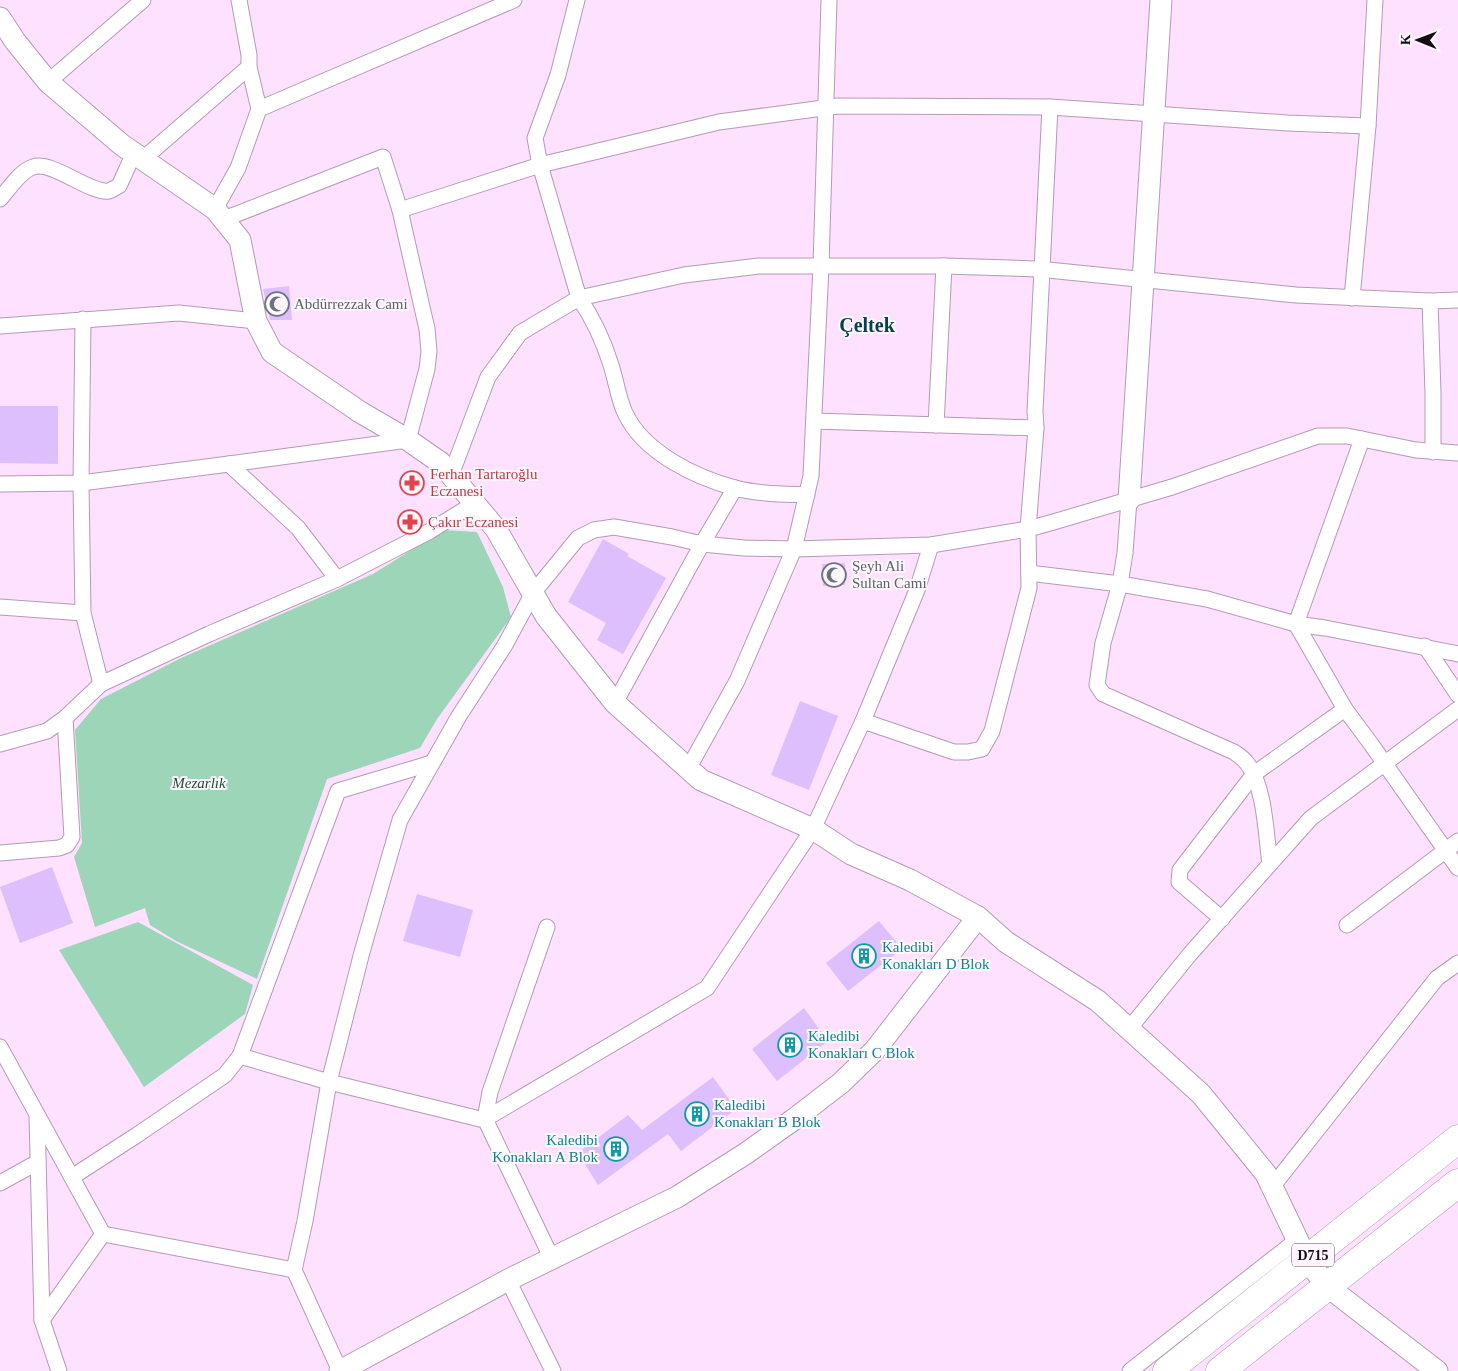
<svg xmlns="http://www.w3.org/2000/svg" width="1458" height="1371" viewBox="0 0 1458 1371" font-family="'Times New Roman',serif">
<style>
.green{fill:#9cd5b8}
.building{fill:#debffd}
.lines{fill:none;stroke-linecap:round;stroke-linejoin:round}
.street-casing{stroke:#b49ab4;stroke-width:17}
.secondary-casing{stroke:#b49ab4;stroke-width:23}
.highway-casing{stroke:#b49ab4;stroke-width:29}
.street{stroke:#fff;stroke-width:15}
.secondary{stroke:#fff;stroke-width:21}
.highway{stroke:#fff;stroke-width:28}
.labels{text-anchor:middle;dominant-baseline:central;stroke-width:4;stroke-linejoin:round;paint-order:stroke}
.shield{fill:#fdf7fd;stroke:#5b525b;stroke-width:1}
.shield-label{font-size:14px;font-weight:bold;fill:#150c15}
.worship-label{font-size:15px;fill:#5b616d;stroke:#fdf7fd;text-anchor:start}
.health-label{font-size:15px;fill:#be3a42;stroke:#fdf7fd;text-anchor:start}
.park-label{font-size:15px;font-style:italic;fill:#204b38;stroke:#fdf7fd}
.culture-label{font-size:15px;fill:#0d838f;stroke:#fdf7fd;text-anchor:start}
.district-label{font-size:20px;font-weight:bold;fill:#01424c;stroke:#fdf7fd}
</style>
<rect width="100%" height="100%" fill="#fde1fe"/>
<g class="green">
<path d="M443,530L477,532L503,587L511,617L437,719L420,748L327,779L257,979L176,941L150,925L145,908L95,927L74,857L82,843L75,730L101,699L181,658L373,574Z"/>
<path d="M138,922L253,985L245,1014L144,1087L59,950Z"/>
</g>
<g class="building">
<path d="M289,286L292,320H270L263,289Z"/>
<path d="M0,406H58V464L0,463Z"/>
<path d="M603,539L629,554L627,556L666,578L623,654L597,640L606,623L568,602Z"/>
<path d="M845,563V585L823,586L822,564Z"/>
<path d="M800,701L838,716L809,790L771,775Z"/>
<path d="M52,867L73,923L20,943L0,887Z"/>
<path d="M417,894L473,910L460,957L403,941Z"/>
<path d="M879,921L902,949L848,991L826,963Z"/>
<path d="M804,1008L828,1041L777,1081L752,1049Z"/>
<path d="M713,1077L736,1109L681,1151L668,1134L598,1185L578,1153L628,1115L642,1130Z"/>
</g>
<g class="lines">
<g class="street-casing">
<g id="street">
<path d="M577,0L558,75L535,138L540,165L579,298C592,317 603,340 610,362C616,379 618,398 625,413C644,453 695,477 735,488C758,494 783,494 807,495"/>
<path d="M48,82L143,0"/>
<path d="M259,109L514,0"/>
<path d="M143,159L249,67"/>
<path d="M0,199C9,189 20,171 33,167C52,160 90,194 109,191C112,190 116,187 119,186L134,153"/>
<path d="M215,209L238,168L259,109L249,67V55L239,0"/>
<path d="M224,219L383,157L400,210L540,165L719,122L838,106L1050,107L1287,123L1368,126"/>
<path d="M1352,298L1368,126L1375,0"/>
<path d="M1430,301L1433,393V452"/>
<path d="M83,319L81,483L83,613L101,684"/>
<path d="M0,326L179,313L256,321"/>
<path d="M814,421L1036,428"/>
<path d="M936,425L944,266"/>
<path d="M229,464L408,440L427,369L429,351L427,329L400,210"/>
<path d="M451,475L488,377L520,333L579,298L684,275L759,266H944L1038,269L1296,295L1430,301L1458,300"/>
<path d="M0,484L81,483L229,464L298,528L337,579"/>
<path d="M1129,500L1125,553L1120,584L1103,643L1097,685L1103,694L1234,752C1238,755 1243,758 1246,762C1265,784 1266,836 1270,864"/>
<path d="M1029,573L1120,584L1207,599L1296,624L1362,439"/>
<path d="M0,607L83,613"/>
<path d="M1425,646L1458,695"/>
<path d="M1458,654L1325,628L1296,624L1345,709L1371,744L1458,868"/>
<path d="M615,703L702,544L735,488"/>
<path d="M863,721L954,752H968L982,749L992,731L1029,588L1028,529L1036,428L1035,411L1050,107"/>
<path d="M0,744L47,731L65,718L101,684L209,634L337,579L430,531L475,503"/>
<path d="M688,769L737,681L794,549L811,476L821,266L829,0"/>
<path d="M0,853L59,848L67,845L72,837L65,718"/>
<path d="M1222,919L1179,882L1180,870L1254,774L1345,709"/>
<path d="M1347,925L1458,841"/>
<path d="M1129,1029L1190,954L1311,818L1458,709"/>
<path d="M0,1047L103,1234L42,1320"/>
<path d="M240,1056L338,791L432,763"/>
<path d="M37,1116L42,1320L59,1371"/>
<path d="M485,1119L707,988L813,829L863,721L917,590L931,545"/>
<path d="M485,1119L490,1092L547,927"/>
<path d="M72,1177L137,1135L225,1075L240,1056L329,1082L480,1119H485L552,1259"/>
<path d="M0,1183L38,1162"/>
<path d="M1272,1187L1437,978L1458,963"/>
<path d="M103,1234L294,1270"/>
<path d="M508,1280L553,1371"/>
<path d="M340,1371L294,1270L305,1221L329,1082L362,952L400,820L459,716L505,645L533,593L578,538L594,530L614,527L672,537L702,544L744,548L794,549L931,545L1028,529L1050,523L1172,487L1318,436H1347L1416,450L1458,453"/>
<path d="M1130,1371L1297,1240"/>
</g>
</g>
<g class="secondary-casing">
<g id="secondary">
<path d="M0,18L15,41L48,82L122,145L215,209L240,240L256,321L272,352L360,412L408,440L441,463L496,529L546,616L615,703L701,780L813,829L851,854L910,880L978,917L1006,942L1098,1001L1201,1094L1266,1174L1307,1260L1327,1286L1437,1371"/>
<path d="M1129,500L1161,0"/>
<path d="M340,1371L508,1280L677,1197L745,1154L793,1120L841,1083L875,1050L978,917"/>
</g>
</g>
<g class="highway-casing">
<g id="highway">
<path d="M1167,1371L1458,1139"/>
<path d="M1220,1371L1458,1183"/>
</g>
</g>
<use href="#street" class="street"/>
<use href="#secondary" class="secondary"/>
<use href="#highway" class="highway"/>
</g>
<defs>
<g id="mosque-ring" transform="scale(1.25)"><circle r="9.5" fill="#fdf7fd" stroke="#6b7280" stroke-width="1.5"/><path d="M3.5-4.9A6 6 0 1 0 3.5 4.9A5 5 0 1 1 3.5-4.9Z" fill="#6b7280"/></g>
<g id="pharmacy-ring" transform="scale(1.25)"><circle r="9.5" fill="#fdf7fd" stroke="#e0444e" stroke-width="1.5"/><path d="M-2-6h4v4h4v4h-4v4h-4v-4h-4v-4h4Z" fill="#e0444e"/></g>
<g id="building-ring" transform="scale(1.25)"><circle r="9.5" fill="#fdf7fd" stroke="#0f9aa8" stroke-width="1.5"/><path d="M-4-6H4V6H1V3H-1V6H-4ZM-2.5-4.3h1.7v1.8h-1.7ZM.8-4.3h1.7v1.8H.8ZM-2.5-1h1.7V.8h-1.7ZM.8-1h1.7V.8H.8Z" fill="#0f9aa8"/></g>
</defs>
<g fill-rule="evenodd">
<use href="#mosque-ring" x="277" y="304"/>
<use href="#pharmacy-ring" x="412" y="483"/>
<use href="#pharmacy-ring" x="410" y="522"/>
<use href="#mosque-ring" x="834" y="575"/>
<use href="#building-ring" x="864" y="956"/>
<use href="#building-ring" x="790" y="1045"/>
<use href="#building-ring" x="697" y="1114"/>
<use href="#building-ring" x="616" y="1149"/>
</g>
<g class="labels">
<rect class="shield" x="1292" y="1243.5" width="42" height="23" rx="4"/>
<g class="shield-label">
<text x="1313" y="1255">D715</text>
</g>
<g class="worship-label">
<text x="294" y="304">Abdürrezzak Cami</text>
<text x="852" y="566">Şeyh Ali<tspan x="852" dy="17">Sultan Cami</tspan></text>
</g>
<g class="health-label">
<text x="430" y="474">Ferhan Tartaroğlu<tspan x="430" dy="17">Eczanesi</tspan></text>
<text x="428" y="522">Çakır Eczanesi</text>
</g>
<g class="park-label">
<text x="199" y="783">Mezarlık</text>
</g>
<g class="culture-label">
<text x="882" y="947">Kaledibi<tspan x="882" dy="17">Konakları D Blok</tspan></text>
<text x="808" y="1036">Kaledibi<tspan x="808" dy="17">Konakları C Blok</tspan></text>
<text x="714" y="1105">Kaledibi<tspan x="714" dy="17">Konakları B Blok</tspan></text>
<text x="598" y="1140" text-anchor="end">Kaledibi<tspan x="598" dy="17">Konakları A Blok</tspan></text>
</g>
<g class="district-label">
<text x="867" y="325">Çeltek</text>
</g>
</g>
<g transform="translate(1418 40) rotate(271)" stroke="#fdf7fd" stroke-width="4" paint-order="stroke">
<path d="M0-4L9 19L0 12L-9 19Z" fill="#150c15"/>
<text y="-8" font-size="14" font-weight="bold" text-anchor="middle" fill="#150c15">K</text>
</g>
</svg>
